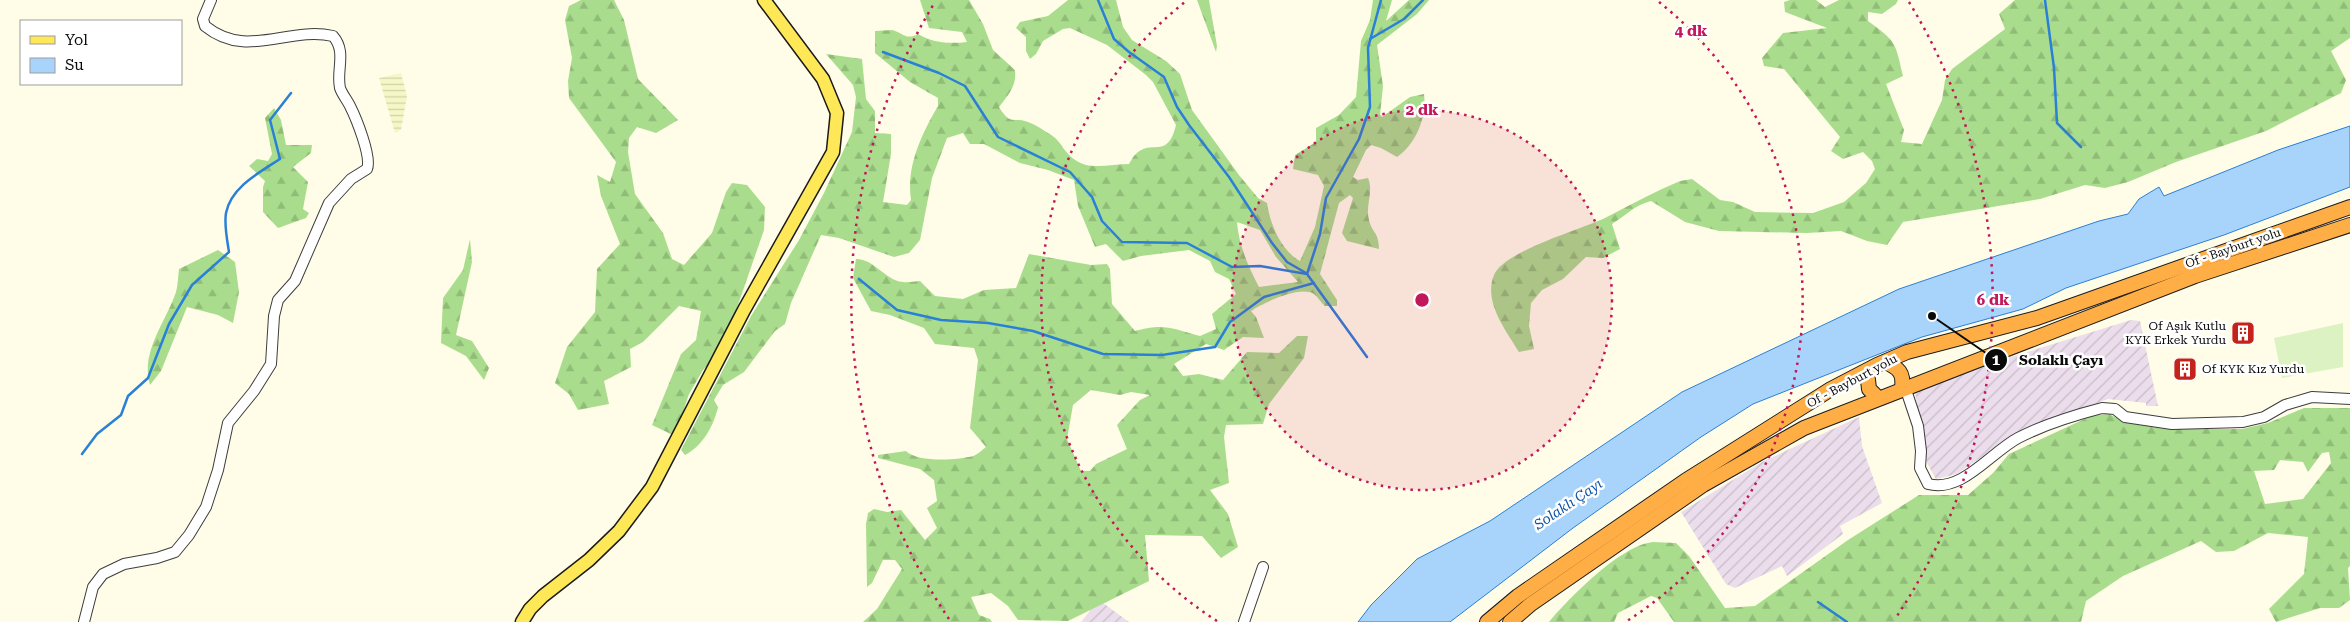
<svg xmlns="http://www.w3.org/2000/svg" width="2350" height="622" viewBox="0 0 2350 622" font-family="'Roboto Serif',serif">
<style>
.industrial{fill:url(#industrial-furrows)}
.farmland{fill:url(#farmland-rules)}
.forest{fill:url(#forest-firs);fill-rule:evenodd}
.pitch{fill:#dcf2c2}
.water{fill:#a8d3fb;stroke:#2a80d7}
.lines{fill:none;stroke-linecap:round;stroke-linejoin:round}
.stream{stroke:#2a80d7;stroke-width:2.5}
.minor-casing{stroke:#3d3d3d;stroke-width:12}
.major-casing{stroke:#1b1b1b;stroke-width:15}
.highway-casing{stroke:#1b1b1b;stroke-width:16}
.minor{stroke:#fff;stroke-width:10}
.major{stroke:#ffe858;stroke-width:12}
.highway{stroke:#ffae46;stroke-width:14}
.ring{fill:none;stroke:#c2185b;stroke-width:2.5;stroke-dasharray:2.5 5}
.labels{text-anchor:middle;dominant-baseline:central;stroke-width:5;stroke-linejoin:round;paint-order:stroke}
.street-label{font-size:12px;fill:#0a0a0a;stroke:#fff}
.poi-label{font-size:12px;fill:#0a0a0a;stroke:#fff;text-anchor:end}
.water-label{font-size:14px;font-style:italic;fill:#0c52a3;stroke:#fff}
.centre{fill:#c2185b;stroke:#fff;stroke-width:2.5}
.ring-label{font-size:15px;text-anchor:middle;font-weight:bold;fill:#c2185b;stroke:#fff;stroke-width:5;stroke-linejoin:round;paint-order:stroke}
.leader{fill:none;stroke:#0a0a0a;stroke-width:2}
.callout-dot{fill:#0a0a0a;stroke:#fff;stroke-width:2}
.mark-label{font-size:15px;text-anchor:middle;font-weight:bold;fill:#fff}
.callout-label{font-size:14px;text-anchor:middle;font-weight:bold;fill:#0a0a0a;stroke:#fff;stroke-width:5;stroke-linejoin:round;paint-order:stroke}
</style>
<defs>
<pattern id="industrial-furrows" width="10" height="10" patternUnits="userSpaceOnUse" patternTransform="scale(1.25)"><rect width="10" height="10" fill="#ebddeb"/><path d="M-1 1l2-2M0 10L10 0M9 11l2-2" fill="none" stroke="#c8bcc8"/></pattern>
<pattern id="farmland-rules" width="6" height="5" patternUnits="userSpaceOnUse" patternTransform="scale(1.25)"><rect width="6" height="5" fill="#f6f7c6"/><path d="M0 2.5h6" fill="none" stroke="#d2d2a9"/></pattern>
<pattern id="forest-firs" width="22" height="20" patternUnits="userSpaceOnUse" patternTransform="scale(1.25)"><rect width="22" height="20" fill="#a9dd8d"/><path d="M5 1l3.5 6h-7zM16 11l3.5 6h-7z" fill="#90bc78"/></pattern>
</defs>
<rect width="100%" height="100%" fill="#fffde8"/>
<g class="industrial">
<path d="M2131,320L2140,321L2158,406H2146V403L2108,399L2016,433L1957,474L1936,479L1927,463L1915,393L1982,366Z"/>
<path d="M1859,417L1862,446L1882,503L1840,526L1843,534L1787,576L1782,566L1735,588L1726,584L1681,512L1762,462Z"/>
<path d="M1099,600L1129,622H1081Z"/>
</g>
<path class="farmland" d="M401,73L407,96L401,130L395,133L379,78Z"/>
<g class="forest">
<path d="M581,0H614L624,20L638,79L678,120L656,133L637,127L629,138L628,152L635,194L663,233L672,259L684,265L712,233L726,192L732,183L747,185L765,207L764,230L723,348L703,370L689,394L675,436L652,425L681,354L696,340L701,311L679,306L643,342L630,349L631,367L604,381L609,404L578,410L569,394L555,383L567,347L595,312L597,269L620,244L601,196L597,175L610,182L616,162L569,98L568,81L572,58L565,20L569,6Z"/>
<path d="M920,0H969L983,24L993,50L1015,70C1017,86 1008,95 999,107C1011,127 1014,116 1028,122C1034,124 1042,129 1048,133C1065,142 1062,157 1086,165C1099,168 1116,164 1129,164C1131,161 1133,156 1136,154C1152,138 1167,161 1176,125L1153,82L1146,75L1107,45L1070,28L1063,29L1043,41L1036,54L1030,59L1026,51V37L1016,28L1020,22L1048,16L1068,0H1116L1123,27L1132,40L1166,61L1180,74L1192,110L1239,175L1258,198L1267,203C1270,223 1280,250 1300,261L1315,227L1324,186L1318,175L1293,169L1295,155L1316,142V128L1339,115L1356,97L1361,41L1370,20L1373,0H1392L1386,21L1409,0H1429L1417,14L1377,45L1383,86L1380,115L1382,117L1410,97L1424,94C1427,117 1416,144 1397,157L1381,148L1371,145L1366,150L1353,177L1358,180L1368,178C1374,192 1365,205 1369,220C1372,233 1379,232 1379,249L1347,241L1342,233L1353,198L1350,195L1339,203L1320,274L1337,300V306H1325C1321,303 1318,297 1314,294C1300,285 1263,303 1251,311L1256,317L1264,338L1243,337L1224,350L1206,344L1174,364L1183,376L1199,374L1223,380L1247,352L1279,353L1297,336H1308L1304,358L1269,404L1263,424L1226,425L1224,437L1229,483L1210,490L1228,514L1238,547L1221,558L1202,536L1145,535L1149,581L1068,621L1018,620L1008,606L991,593L971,597L979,615L990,619L992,622H863L877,609L902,569L895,560H883L872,583L867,587L866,524L868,513L874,509L887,512L901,510L925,540L937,528L927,508L937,501L934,480L920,469L878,458V455L906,451C918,463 958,460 973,456C977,455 982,450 986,447L970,428L978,360L974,348L935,344L924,328L890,315L871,311L853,278L856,259C875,259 884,280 903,282C908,283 914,281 920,281L935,296L963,299L984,290L1016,288L1029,254L1091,265L1107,264L1110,269L1112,304L1135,331C1164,323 1171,328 1200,336L1216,329L1212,314L1236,294L1229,279L1215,272L1210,261L1189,250L1141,256L1123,261L1106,244L1095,247L1078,206L1074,180L1048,170L1020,163L984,144H970L963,133L947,138L932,178L920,240L909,253L894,257L839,238L821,235L791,303L785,324L775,331L744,372L723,385L714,400L718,407C714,425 703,446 685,455L681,450L751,316L799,240L824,193L852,132L856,97L853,85L826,54L862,59L866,99L875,111V133L891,134V154L883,202L907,205L911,200C906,167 921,135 938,106V98L910,82L875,53V31C881,31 886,30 892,30C902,32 906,41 918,34C933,43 950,44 967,42L962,32L929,28ZM1237,222L1260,230L1276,257L1298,282L1259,287C1248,266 1239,246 1237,222ZM1091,390L1120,395L1131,392L1150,395L1140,400L1117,425L1127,449L1096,464L1090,471H1081L1067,439L1073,405Z"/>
<path d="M1197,0H1209L1217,46L1216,52Z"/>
<path d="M1790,0H1816L1825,7L1839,0H1898L1896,4L1882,14L1868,12V21C1897,42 1895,42 1903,76L1886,84L1904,130L1901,142L1922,144L1942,100L1945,80L1952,69L2005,29L1999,14L2015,0H2350V38L2331,51L2346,80L2341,93L2266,131L2176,162L2128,182L2105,188L2085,185L2040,199L1903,222L1887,245L1867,241L1841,231L1807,233L1719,231L1685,222L1651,201C1633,206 1628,214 1612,224L1620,249L1603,258L1586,257L1563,279L1542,290L1531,303L1529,326L1534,349L1519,352C1506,330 1483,302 1494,275C1504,251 1580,230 1605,218C1630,205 1654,192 1680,181L1692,179L1720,200L1733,202L1755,212L1813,213L1844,202L1866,183L1875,169L1872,161L1863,152L1843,159L1831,151L1840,137L1784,69L1764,66L1762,58L1783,33L1827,28L1785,12L1784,2Z"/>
<path d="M274,108L281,120L286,145H312L311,153L293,167L308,182L303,209L309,213L306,218L278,228L263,212V187L265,181L249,166L257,159L268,161L272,154L265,118Z"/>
<path d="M470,239L472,262L456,335L472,341L489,368L484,380L466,356L441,343L443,298L463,270Z"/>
<path d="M218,250L235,262L239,292L233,323L218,315L187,307L161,371L150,385C140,352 166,322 176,292C178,285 178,276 179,269Z"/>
<path d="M2304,408H2350V566L2348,568L2350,600L2339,608H2320L2276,622L2269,609L2304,574L2308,537L2268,533L2234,551L2216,552L2201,541L2123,576L2086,601L2081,622H1674L1657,598L1651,596L1618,613L1614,622H1549C1569,598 1621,545 1653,542C1660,542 1669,543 1676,543L1689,556L1725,608L1755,606L1848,540L1919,495H1968L1993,473L2009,454L2091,416L2109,414L2127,423L2179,429H2242L2268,423ZM2329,452L2331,463L2303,499L2265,504L2254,471L2274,470L2280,460L2303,462L2308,472L2322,453Z"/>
</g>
<path class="pitch" d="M2343,323V367L2282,378L2274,338Z"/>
<path class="water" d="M2350,126V187L2224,235L2066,288L2023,309L1922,337L1753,404L1701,437L1573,528L1450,622H1358L1371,605L1417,559L1490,521L1682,392L1899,289L2099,221L2128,214L2139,199L2159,187L2164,196L2278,150Z"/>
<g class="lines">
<g class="stream">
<path d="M1098,0L1114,39L1129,52L1164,77L1177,107L1189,125L1229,177L1272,243L1287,262L1306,273"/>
<path d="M2045,0L2054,68L2057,123L2081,147"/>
<path d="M1370,39L1404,19L1423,0"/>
<path d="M883,52L939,73L965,86L998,137L1070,172L1092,197L1102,221L1122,242L1187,243L1232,267L1260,266L1307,274"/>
<path d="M859,279L897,310L941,320L988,323L1033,331L1103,354L1162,355L1215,347L1230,322L1264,297L1314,283"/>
<path d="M1367,357L1307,274L1320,234L1326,198L1359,139L1370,107L1368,48L1381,0"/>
<path d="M82,454L97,434L121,415L128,396L148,378L169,324L192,285L229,252C227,239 224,225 226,213C231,187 260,172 280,159L270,120L291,93"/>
<path d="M1818,602L1847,622"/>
</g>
<g class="minor-casing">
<g id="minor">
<path d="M1905,387L1918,426L1921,451L1920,468L1928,484C1962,493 1990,453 2018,438C2043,425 2075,415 2102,408L2115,409L2125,417L2172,424L2243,422L2264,417L2285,405L2312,397L2350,399"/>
<path d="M84,622L93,587L103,574L124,564L157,558L175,552L189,535L206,507L218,470L228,423L254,391L271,364L274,316L278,300L295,281L329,203L351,179L367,169C372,157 356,118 350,106C347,100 342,94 340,88C336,70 347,52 333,36C287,26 247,60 205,26L203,19L211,0"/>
<path d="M1244,622L1263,567"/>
</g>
</g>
<g class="major-casing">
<path id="major" d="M522,622L530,609L543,596L589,560L619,531L652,487L744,310L833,152L837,113L823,79L764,0"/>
</g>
<g class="highway-casing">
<g id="highway">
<path d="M1885,362C1899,368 1904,373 1902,388"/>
<path d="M1867,371L1869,389L1878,398"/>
<path d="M1487,622L1518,596L1685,481L1831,389L1877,365L1907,352L2037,318L2350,207"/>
<path d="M1510,622L1531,604L1703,485L1804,428L2195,276L2350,225"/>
</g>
</g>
<use href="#minor" class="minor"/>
<use href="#major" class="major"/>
<use href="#highway" class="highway"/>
</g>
<circle cx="1422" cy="300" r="190" fill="#c2185b" fill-opacity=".12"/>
<g class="ring">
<circle cx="1422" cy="300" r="190"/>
<path d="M1217 621A381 381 0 0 1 1185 2M1659 2A381 381 0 0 1 1627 621"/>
<path d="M949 619A571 571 0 0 1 935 2M1909 2A571 571 0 0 1 1895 619"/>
</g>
<defs>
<g id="building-square" transform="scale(1.25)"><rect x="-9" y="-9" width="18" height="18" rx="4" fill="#c3231a" stroke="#fff"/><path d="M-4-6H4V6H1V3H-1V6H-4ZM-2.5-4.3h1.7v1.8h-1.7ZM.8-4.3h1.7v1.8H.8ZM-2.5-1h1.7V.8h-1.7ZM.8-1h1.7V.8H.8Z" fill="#fff"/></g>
</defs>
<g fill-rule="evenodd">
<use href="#building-square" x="2243" y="333"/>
<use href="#building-square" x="2185" y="369"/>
</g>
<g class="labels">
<g class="street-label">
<text transform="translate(2233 248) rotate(-19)">Of - Bayburt yolu</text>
<text transform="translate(1852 381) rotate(-28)">Of - Bayburt yolu</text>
</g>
<g class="poi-label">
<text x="2226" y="326">Of Aşık Kutlu<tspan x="2226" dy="14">KYK Erkek Yurdu</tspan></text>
<text x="2202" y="369" text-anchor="start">Of KYK Kız Yurdu</text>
</g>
<g class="water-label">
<text transform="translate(1568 504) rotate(-34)">Solaklı Çayı</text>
</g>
</g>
<circle cx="1422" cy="300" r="8" class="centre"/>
<g class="ring-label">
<text x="1691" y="36">4 dk</text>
<text x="1422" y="115">2 dk</text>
<text x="1993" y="305">6 dk</text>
</g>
<path class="leader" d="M1932 316L1996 360"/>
<g class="callout-dot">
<circle cx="1932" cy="316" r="5"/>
<circle cx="1996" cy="360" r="12"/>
</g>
<g class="mark-label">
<text x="1996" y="365">1</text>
</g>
<g class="callout-label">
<text x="2061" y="365">Solaklı Çayı</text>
</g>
<rect x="20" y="20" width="162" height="65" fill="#ffffff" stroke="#9d9d9d"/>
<rect x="30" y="36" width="25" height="8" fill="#ffe858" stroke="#9d9d9d"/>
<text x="65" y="45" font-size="15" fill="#0a0a0a">Yol</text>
<rect x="30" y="58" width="25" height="15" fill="#a8d3fb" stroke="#9d9d9d"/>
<text x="65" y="70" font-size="15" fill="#0a0a0a">Su</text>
</svg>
